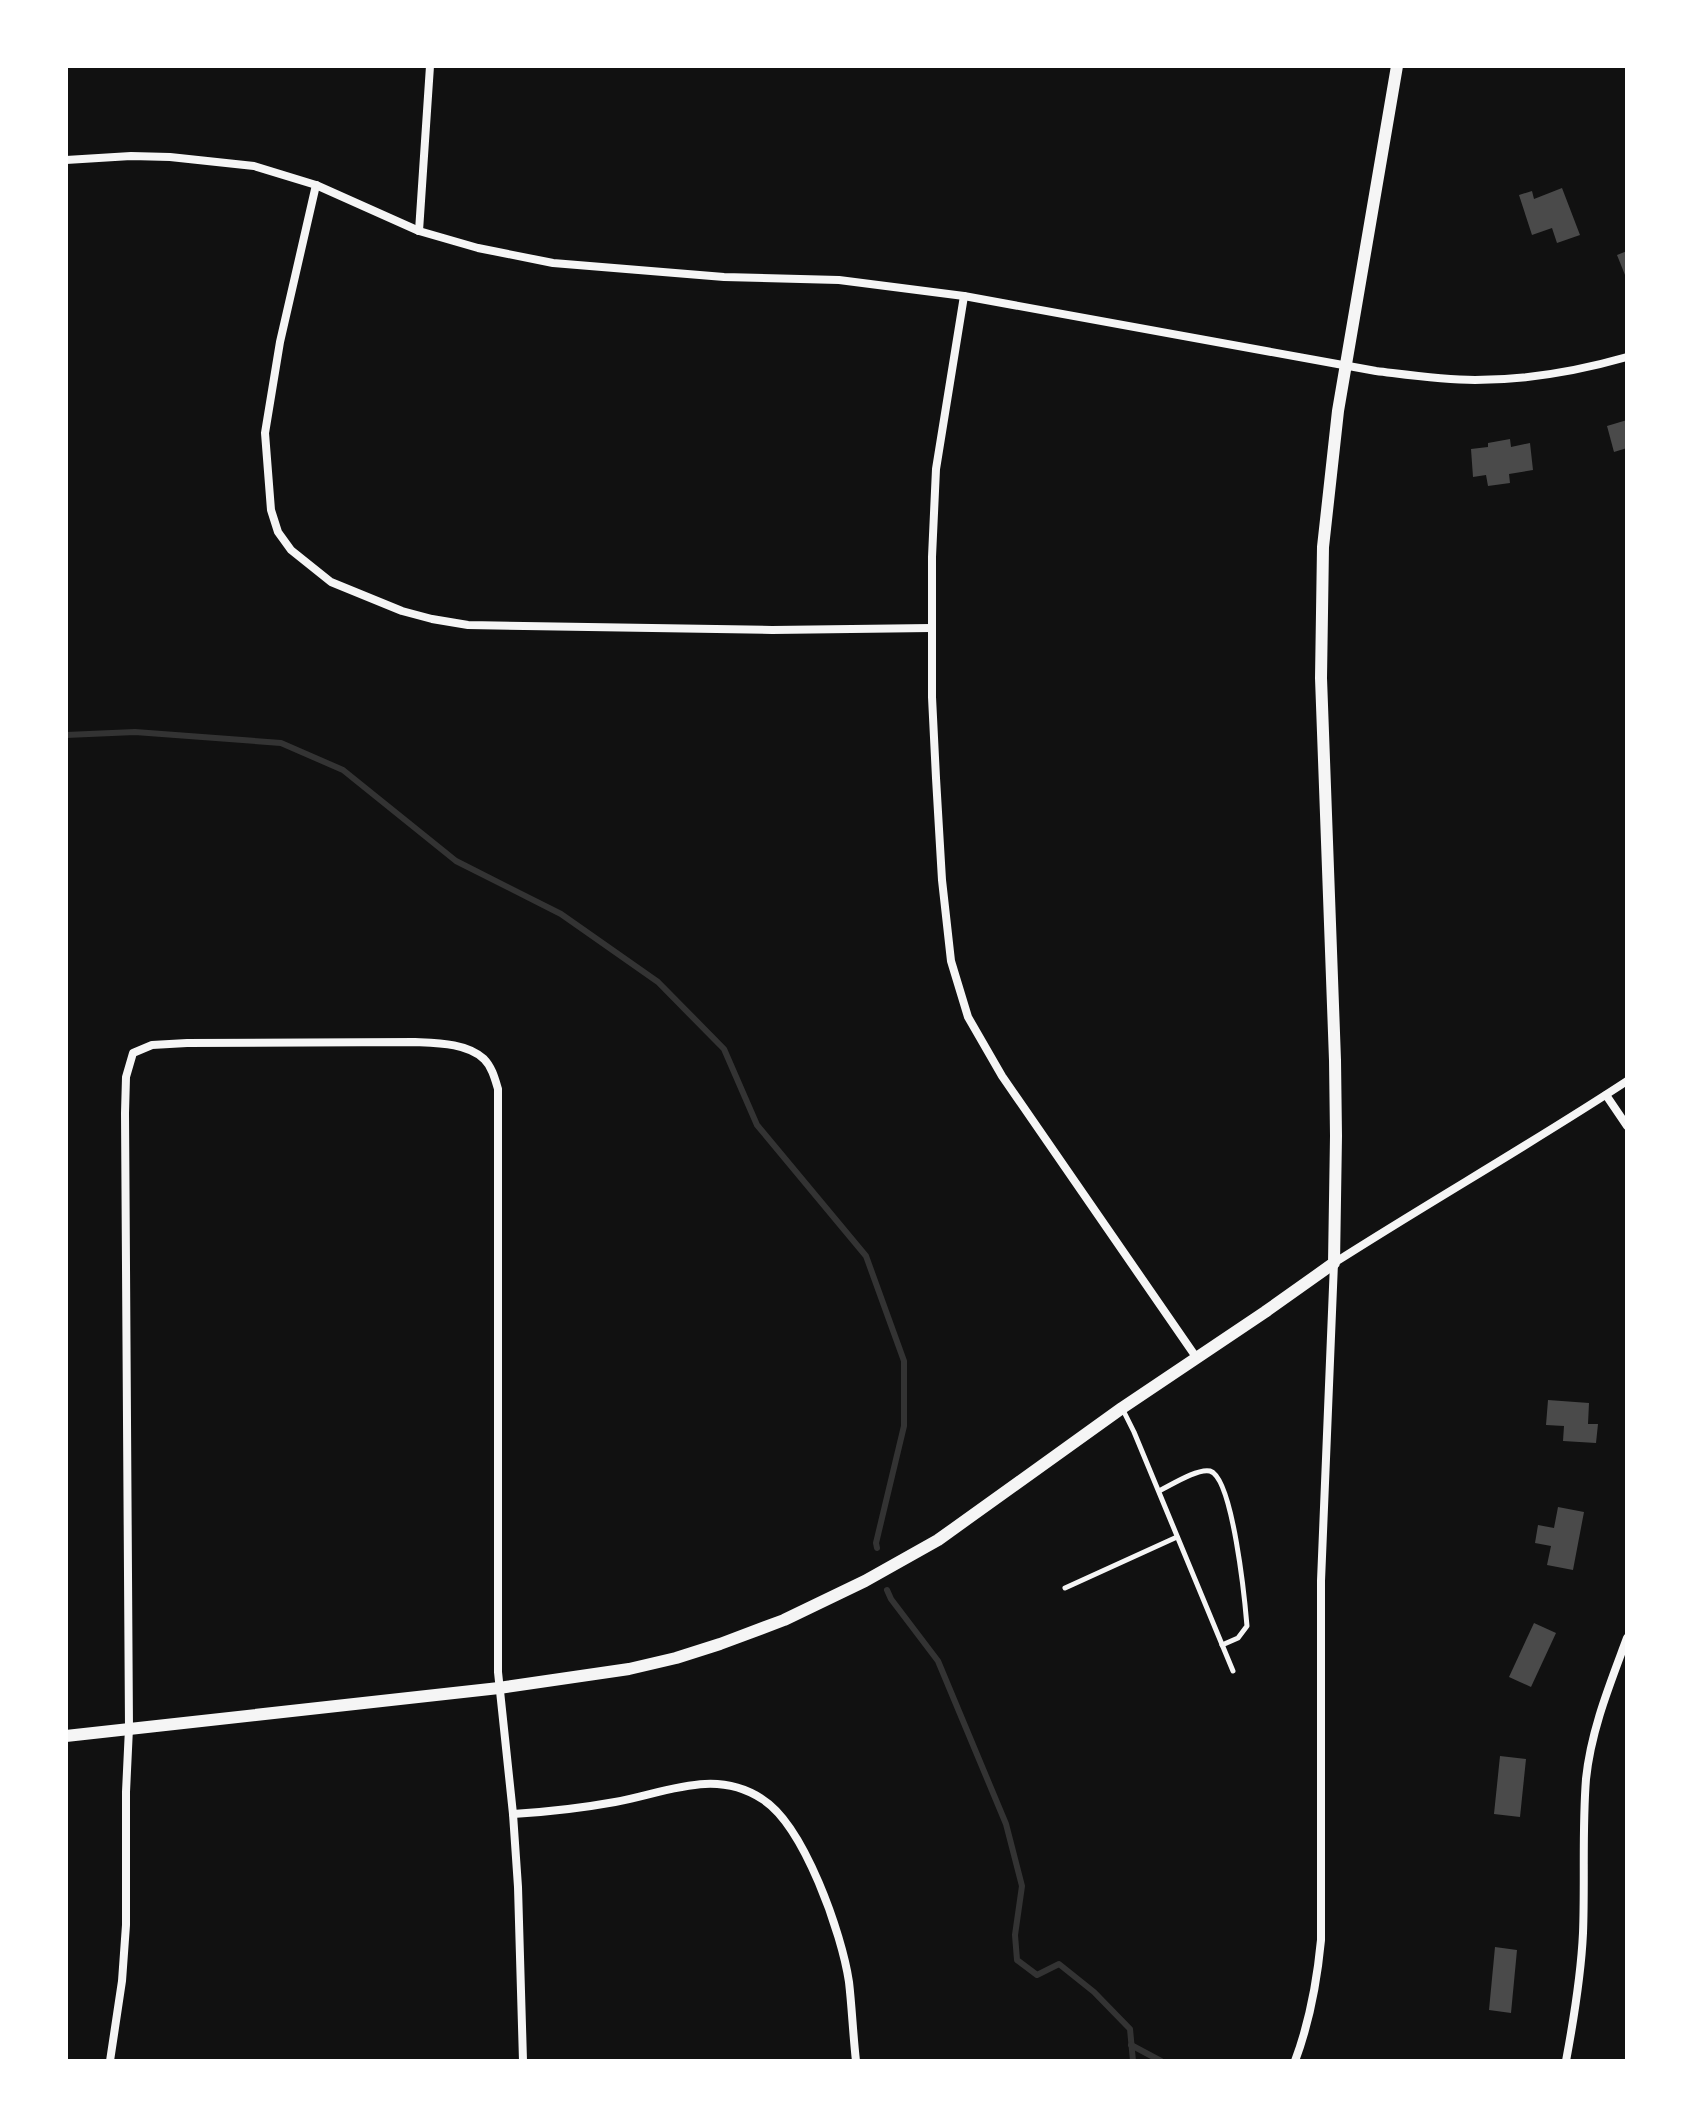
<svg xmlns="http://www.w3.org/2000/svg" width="1693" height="2127" viewBox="0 0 1693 2127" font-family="'Work Sans',sans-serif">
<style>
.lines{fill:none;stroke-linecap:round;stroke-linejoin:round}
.stream{stroke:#333;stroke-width:6}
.building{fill:#4a4a4a}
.service{stroke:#f5f5f5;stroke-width:5}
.minor{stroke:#f5f5f5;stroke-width:8}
.tertiary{stroke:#f5f5f5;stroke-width:12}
</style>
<rect width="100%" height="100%" fill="#111"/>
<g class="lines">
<g class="stream">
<path d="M66,735L135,732L281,743L343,770L456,861L561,914L658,982L724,1049L757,1125L866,1256L904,1361V1426L876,1543L877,1548"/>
<path d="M887,1590L891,1599L938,1661L1006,1824L1022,1886L1015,1935L1017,1960L1037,1975L1059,1964L1094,1992L1130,2029L1133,2061"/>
<path d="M1131,2045L1161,2061"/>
</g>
</g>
<g class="building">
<path d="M1562,188L1580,235L1557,243L1552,228L1532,235L1519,195L1532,191L1534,199Z"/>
<path d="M1627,251V280L1617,255Z"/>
<path d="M1627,420V448L1614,452L1607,426Z"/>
<path d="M1510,439L1511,447L1530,443L1533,470L1509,474L1510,483L1488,486L1486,475L1473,477L1471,449L1488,447V443Z"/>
<path d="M1548,1400L1589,1403L1588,1424H1598L1596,1443L1563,1441L1564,1426L1546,1425Z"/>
<path d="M1558,1507L1584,1512L1573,1570L1547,1565L1551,1546L1535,1543L1538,1525L1554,1528Z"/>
<path d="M1534,1623L1556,1633L1531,1687L1509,1677Z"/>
<path d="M1500,1756L1526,1759L1520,1817L1494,1814Z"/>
<path d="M1495,1947L1517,1950L1511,2013L1489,2010Z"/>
</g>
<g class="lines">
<g class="service">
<path d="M1123,1410L1134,1432L1233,1671"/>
<path d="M1159,1491C1171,1485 1198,1468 1210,1471C1233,1478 1245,1602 1247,1626L1238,1638L1222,1645"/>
<path d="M1065,1588L1177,1537"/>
</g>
<g class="minor">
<path d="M66,160L131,156L170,157L254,166L316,185L419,231L478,248L553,263L724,277L839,280L964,296L1376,371C1409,375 1442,380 1475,380C1526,380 1578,371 1627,357"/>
<path d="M316,185L280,342L265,433L271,510L278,532L291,550L331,582L402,611L432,619L468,625L772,630L931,628"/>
<path d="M419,231L430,66"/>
<path d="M964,296L936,469L932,557V697L936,778L942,880L951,961L968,1017L1002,1076L1196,1357"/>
<path d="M1606,1095L1627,1126"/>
<path d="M513,1814C547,1812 582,1808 615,1802C643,1797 677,1785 705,1784C725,1783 745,1788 762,1799C804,1825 842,1934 849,1982C852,2008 853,2035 856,2061"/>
<path d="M110,2061L122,1981L126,1925V1792L129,1728L125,1113L126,1077L133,1053L152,1045L187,1043L415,1042C437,1043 467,1043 484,1059C492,1067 495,1079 498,1089V1672L513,1814L518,1887L523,2061"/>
<path d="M1295,2061C1310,2021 1317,1982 1321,1940V1581L1334,1263C1431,1201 1531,1144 1627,1081"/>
<path d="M1566,2061C1574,2018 1581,1976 1583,1933C1585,1882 1582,1830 1586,1779C1591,1730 1610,1684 1627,1638"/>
</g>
<path class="tertiary" d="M66,1736L499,1688L629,1669L676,1658L720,1644L784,1620L865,1581L938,1540L1122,1408L1265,1312L1334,1263L1336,1136L1335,1060L1321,678L1323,547L1338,411L1397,66"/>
</g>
<rect width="1693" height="2127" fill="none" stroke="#ffffff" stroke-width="136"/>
</svg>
